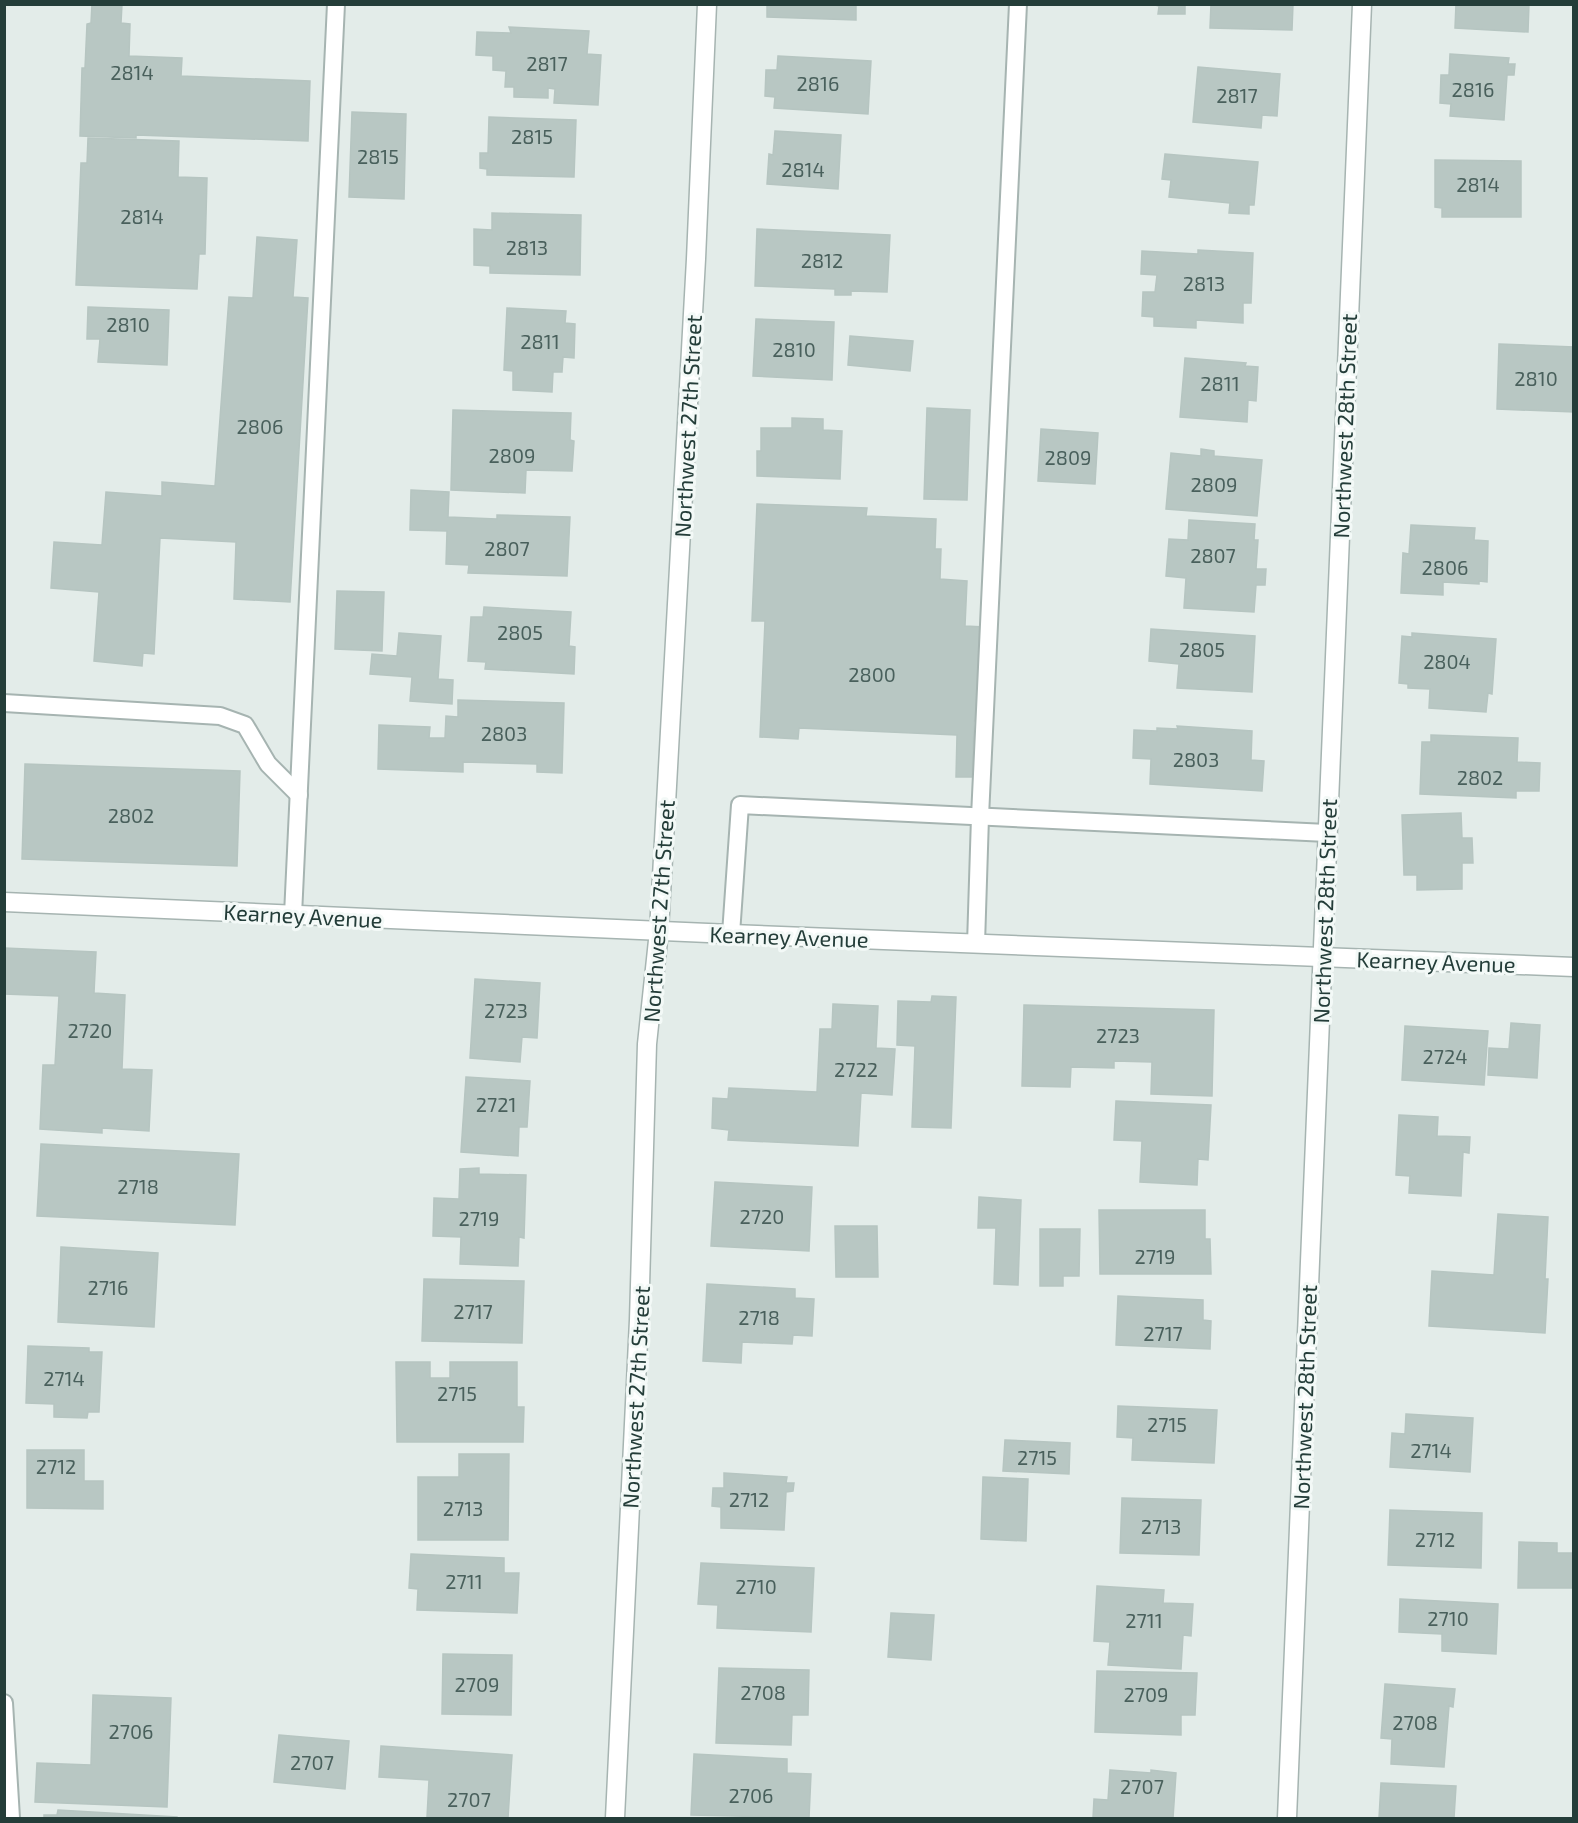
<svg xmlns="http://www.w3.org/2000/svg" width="1578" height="1823" viewBox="0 0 1578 1823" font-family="'Exo 2',sans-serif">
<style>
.building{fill:#b8c7c3;stroke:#b6c5c1;stroke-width:1.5}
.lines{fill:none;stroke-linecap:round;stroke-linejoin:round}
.service-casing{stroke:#a6b4b1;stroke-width:20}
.minor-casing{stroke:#a6b4b1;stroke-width:21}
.service{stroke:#fff;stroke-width:16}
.minor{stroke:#fff;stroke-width:18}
.labels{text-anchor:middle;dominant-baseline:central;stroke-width:6;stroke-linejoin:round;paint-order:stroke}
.number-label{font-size:20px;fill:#49605c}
.street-label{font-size:22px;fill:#243d39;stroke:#f3f9f7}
</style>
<rect width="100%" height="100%" fill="#e3ece9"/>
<g class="building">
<path d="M92,4H122L121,23L130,24L129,56L182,58L181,76L310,81L308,141L136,135V138L80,136L82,68H85L87,24L91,23Z"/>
<path d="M767,4H856V20L767,17Z"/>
<path d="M1151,4H1185V14H1158L1159,6Z"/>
<path d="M1211,4H1293L1292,30L1210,28Z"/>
<path d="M1456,4H1529L1528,32L1455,28Z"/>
<path d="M509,27L589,31L587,54L601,55L598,105L554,103L555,89L548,88V98L514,97V87H505L506,71L493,70V56L476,55L477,32L511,33Z"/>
<path d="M1450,54L1509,58L1508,64H1515L1514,75H1507L1504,120L1450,116L1451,104L1440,103L1441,75H1449Z"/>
<path d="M778,56L871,61L868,114L774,108L775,97L765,96L766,70H777Z"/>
<path d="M1198,67L1280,74L1277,116L1262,115L1261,128L1193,122Z"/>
<path d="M352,112L406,114L404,199L349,197Z"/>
<path d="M489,117L576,120L574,177L487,175V169L480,168V153H488Z"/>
<path d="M775,131L841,135L838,189L767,184L769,154L773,155Z"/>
<path d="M88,138L179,141L178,177L207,178L205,254H199L197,289L76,285L81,163H87Z"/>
<path d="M1165,154L1258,162L1254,205H1249V214L1229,213L1230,203L1169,197L1171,180L1162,179Z"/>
<path d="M1435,160L1521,161V217H1442V208L1435,207Z"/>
<path d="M492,213L581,215L580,275L490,273V266L474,265V229L492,230Z"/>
<path d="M757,229L890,235L887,292L851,291V295H835V289L755,286Z"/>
<path d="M257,237L297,240L293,297L308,298L290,602L234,599L236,542L160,538L154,654L143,653L142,666L94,661L99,592L51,588L54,542L102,545L106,492L162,496V482L215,486L229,297L253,298Z"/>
<path d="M1198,250L1253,253L1251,303H1243V323L1196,320V328L1154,326V317L1142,316L1143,292H1155L1157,275L1141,274L1142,251L1198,254Z"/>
<path d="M88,307L169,310L167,365L98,362L100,339H87Z"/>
<path d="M507,308L566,311L565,323L575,324L574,358L563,357L562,372H553L552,392L513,390V371L504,370Z"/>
<path d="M756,319L834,322L832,380L753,376Z"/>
<path d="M850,336L913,341L910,371L848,365Z"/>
<path d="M1499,344L1574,347V412L1497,409Z"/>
<path d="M1185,358L1246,363L1245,366L1258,367L1256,401L1248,400L1247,422L1180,417Z"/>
<path d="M927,408L970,410L967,500L924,499Z"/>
<path d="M453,410L571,413L570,440L574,441L572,471L526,470L525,493L451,490Z"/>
<path d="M792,418L823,419V430L842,431L840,479L757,476V451H761V428H792Z"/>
<path d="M1041,429L1098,433L1095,484L1038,481Z"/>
<path d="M1201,449L1214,451V456L1262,460L1257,516L1166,509L1171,453L1201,456Z"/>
<path d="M411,490L449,492L448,517L497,519V515L570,517L567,576L468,573L469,565L446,564L447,531L410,530Z"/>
<path d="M757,504L867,508L866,516L936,519L935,549H941L940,579L967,581L965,626L984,627L980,721H974L972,777H956L957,735L799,728L798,739L760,737L765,621H752Z"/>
<path d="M1189,520L1255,524L1254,540H1258L1256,569H1266L1265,585H1256L1254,612L1184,608L1186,578L1166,576L1169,539L1188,540Z"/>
<path d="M1411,525L1475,528L1474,540L1488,541L1487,582L1479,581V584L1443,582V595L1401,593L1403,553L1409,554Z"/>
<path d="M337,591L384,592L382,651L335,649Z"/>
<path d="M484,607L571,612L569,646L575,647L574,674L485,669L486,662L468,661L471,617H483Z"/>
<path d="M1151,629L1255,636L1252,692L1177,688L1179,664L1149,661Z"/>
<path d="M399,633L441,636L438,679L453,680L452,704L410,701L412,677L370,674L372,654L397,656Z"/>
<path d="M1412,633L1496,639L1492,694L1488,693L1486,712L1429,708L1430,689L1408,688V684L1399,683L1402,636L1412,637Z"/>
<path d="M458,700L564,703L562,773L537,772V764L463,762V772L378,769L379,725L430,727L429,738H445L446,716L458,717Z"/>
<path d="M1177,726L1252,731L1251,760L1264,761L1262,791L1150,784L1151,759L1133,758L1134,730L1157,731V728L1178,729Z"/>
<path d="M1431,735L1518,738L1517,762L1540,763L1539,791H1516V798L1420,794L1422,742H1431Z"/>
<path d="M25,764L240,771L237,866L22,859Z"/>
<path d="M1461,813L1462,838H1472L1473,863H1462V889L1417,890V875H1404L1402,815Z"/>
<path d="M4,948L96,952L94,993L125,995L122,1069L152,1070L149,1131L102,1128V1133L40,1129L43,1065H55L59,996L4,994Z"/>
<path d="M475,979L540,983L537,1038L522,1037L520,1062L470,1058Z"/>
<path d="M932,996L956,997L951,1128L912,1127L915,1046L897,1045L898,1001L931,1002Z"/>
<path d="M833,1004L878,1006L876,1048L895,1049L892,1095L861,1093L858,1146L728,1140L729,1130L712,1128L713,1098L728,1099L729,1088L817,1092L820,1029H832Z"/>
<path d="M1024,1005L1214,1010L1212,1096L1151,1094L1152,1062L1114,1061V1068L1071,1067L1070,1087L1022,1086Z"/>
<path d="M1511,1023L1540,1025L1537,1078L1488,1075L1489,1048L1509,1049Z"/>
<path d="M1405,1026L1488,1031L1484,1085L1402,1080Z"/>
<path d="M466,1077L530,1081L527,1127H519L518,1156L461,1152Z"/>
<path d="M1116,1101L1211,1105L1208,1160L1198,1159L1197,1185L1140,1182L1142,1141L1114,1140Z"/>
<path d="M1399,1115L1438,1117L1437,1136L1470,1137L1469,1153L1463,1152L1461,1196L1409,1193L1410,1176L1396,1175Z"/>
<path d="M41,1144L239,1154L235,1225L37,1216Z"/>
<path d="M479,1168V1174L526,1175L524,1238L519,1237L518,1266L460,1264L461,1237L433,1236L434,1198L459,1199L460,1169Z"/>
<path d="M715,1182L812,1187L809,1251L711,1246Z"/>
<path d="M979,1197L1021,1200L1018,1285L994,1284L996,1228H978Z"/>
<path d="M1099,1210H1205V1239H1210L1211,1274H1100Z"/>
<path d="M1498,1214L1548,1217L1545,1279H1548L1545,1333L1429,1326L1432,1271L1494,1275Z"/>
<path d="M835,1226H877L878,1277H836Z"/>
<path d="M1040,1229H1080L1079,1276H1063V1286H1040Z"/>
<path d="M61,1247L158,1253L154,1327L58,1322Z"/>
<path d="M424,1279L524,1281L522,1343L422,1341Z"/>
<path d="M707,1284L795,1289V1298L814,1299L812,1336L793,1335L792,1344L742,1342L741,1363L703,1361Z"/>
<path d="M1118,1296L1203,1300V1320L1211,1321L1210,1349L1116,1345Z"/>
<path d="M28,1346L89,1348V1352H102L99,1412H88L87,1418L54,1417V1404L26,1403Z"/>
<path d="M396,1362H430V1378H450V1362H517V1407H524L523,1442H397Z"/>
<path d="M1118,1406L1217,1410L1214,1463L1132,1460L1133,1438L1117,1437Z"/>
<path d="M1406,1414L1473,1418L1470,1472L1390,1467L1392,1433L1405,1434Z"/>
<path d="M1005,1440L1070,1443L1069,1474L1003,1471Z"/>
<path d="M27,1450H84V1481H103V1509L27,1508Z"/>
<path d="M459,1454H509L508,1540H418V1477H459Z"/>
<path d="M724,1473L787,1477L786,1483H794L793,1491L786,1492L784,1530L721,1528V1507L712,1506L713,1488H724Z"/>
<path d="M983,1477L1028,1479L1026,1541L981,1539Z"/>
<path d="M1122,1498L1201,1500L1199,1555L1120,1553Z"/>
<path d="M1390,1510L1482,1513L1481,1568L1388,1565Z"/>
<path d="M1519,1542L1557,1543V1553H1574V1588H1518Z"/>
<path d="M411,1554L504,1558V1573H519L517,1613L417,1610L418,1589L409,1588Z"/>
<path d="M701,1563L814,1568L811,1632L717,1628L718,1605L698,1604Z"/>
<path d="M1097,1586L1164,1590L1163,1603L1193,1604L1191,1636L1183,1635L1181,1669L1108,1665L1110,1642L1094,1641Z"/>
<path d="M1400,1599L1498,1604L1496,1654L1442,1651V1634L1399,1632Z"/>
<path d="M891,1613L934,1615L931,1660L888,1657Z"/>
<path d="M443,1654L512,1655L511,1715L442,1714Z"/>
<path d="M719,1668L809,1670L808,1715H792L791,1745L716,1743Z"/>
<path d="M1097,1671L1197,1673L1195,1715H1181V1735L1095,1732Z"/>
<path d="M1385,1684L1455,1689L1453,1707L1449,1706L1444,1767L1391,1764L1392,1739L1381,1738Z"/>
<path d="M93,1695L171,1698L167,1807L35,1802L37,1763L91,1765Z"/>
<path d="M279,1735L349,1741L345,1789L274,1782Z"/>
<path d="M381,1746L512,1755L508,1818L427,1817L429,1780L379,1777Z"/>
<path d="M694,1754L787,1759V1773L811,1774L809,1818L691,1815Z"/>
<path d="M1110,1770L1151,1773V1770L1176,1773L1173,1818H1093L1094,1799L1108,1800Z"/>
<path d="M1381,1783L1456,1786L1454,1818H1379Z"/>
<path d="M58,1810L177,1817V1818H44V1815H57Z"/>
</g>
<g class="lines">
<g class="service-casing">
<g id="service">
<path d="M4,703L220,716L245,725L268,764L299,795"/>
<path d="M293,915L336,4"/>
<path d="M731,934L740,805L1327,833"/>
<path d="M976,944L980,817L1018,4"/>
<path d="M4,1703L11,1818"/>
</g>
</g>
<g class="minor-casing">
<g id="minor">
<path d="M4,902L731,934L1574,967"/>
<path d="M615,1818L639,1320L647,1044L659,931L696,259L707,4"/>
<path d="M1287,1818L1362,4"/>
</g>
</g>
<use href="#service" class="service"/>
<use href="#minor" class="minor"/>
</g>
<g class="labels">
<g class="number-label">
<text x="547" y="63">2817</text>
<text x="132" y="72">2814</text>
<text x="818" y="83">2816</text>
<text x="1473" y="89">2816</text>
<text x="1237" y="95">2817</text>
<text x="532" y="136">2815</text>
<text x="378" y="156">2815</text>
<text x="803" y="169">2814</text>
<text x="1478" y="184">2814</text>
<text x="142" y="216">2814</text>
<text x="527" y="247">2813</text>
<text x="822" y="260">2812</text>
<text x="1204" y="283">2813</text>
<text x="128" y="324">2810</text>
<text x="540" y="341">2811</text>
<text x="794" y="349">2810</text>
<text x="1536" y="378">2810</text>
<text x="1220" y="383">2811</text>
<text x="260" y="426">2806</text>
<text x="512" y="455">2809</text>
<text x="1068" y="457">2809</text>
<text x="1214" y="484">2809</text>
<text x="507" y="548">2807</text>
<text x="1213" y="555">2807</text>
<text x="1445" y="567">2806</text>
<text x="520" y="632">2805</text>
<text x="1202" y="649">2805</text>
<text x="1447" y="661">2804</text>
<text x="872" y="674">2800</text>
<text x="504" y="733">2803</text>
<text x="1196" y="759">2803</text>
<text x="1480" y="777">2802</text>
<text x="131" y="815">2802</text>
<text x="506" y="1010">2723</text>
<text x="90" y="1030">2720</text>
<text x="1118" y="1035">2723</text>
<text x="1445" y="1056">2724</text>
<text x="856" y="1069">2722</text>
<text x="496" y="1104">2721</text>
<text x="138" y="1186">2718</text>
<text x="762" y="1216">2720</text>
<text x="479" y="1218">2719</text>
<text x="1155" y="1256">2719</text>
<text x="108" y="1287">2716</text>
<text x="473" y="1311">2717</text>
<text x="759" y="1317">2718</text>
<text x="1163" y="1333">2717</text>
<text x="64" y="1378">2714</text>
<text x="457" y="1393">2715</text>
<text x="1167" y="1424">2715</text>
<text x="1431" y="1450">2714</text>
<text x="1037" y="1457">2715</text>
<text x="56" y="1466">2712</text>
<text x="749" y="1499">2712</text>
<text x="463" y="1508">2713</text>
<text x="1161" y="1526">2713</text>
<text x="1435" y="1539">2712</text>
<text x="464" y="1581">2711</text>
<text x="756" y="1586">2710</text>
<text x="1448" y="1618">2710</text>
<text x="1144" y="1620">2711</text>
<text x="477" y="1684">2709</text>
<text x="763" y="1692">2708</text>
<text x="1146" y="1694">2709</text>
<text x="1415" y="1722">2708</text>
<text x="131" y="1731">2706</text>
<text x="312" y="1762">2707</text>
<text x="1142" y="1786">2707</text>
<text x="751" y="1795">2706</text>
<text x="469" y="1799">2707</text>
</g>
<g class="street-label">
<text transform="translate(687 426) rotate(-87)">Northwest 27th Street</text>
<text transform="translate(1344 426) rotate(-88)">Northwest 28th Street</text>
<text transform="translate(658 911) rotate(-86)">Northwest 27th Street</text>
<text transform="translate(1324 911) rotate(-88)">Northwest 28th Street</text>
<text transform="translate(303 915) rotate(3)">Kearney Avenue</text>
<text transform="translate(789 936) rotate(2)">Kearney Avenue</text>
<text transform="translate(1436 961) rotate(2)">Kearney Avenue</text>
<text transform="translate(635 1397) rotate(-87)">Northwest 27th Street</text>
<text transform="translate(1304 1397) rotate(-88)">Northwest 28th Street</text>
</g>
</g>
<rect width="1578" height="1823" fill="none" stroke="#243d39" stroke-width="12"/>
</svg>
